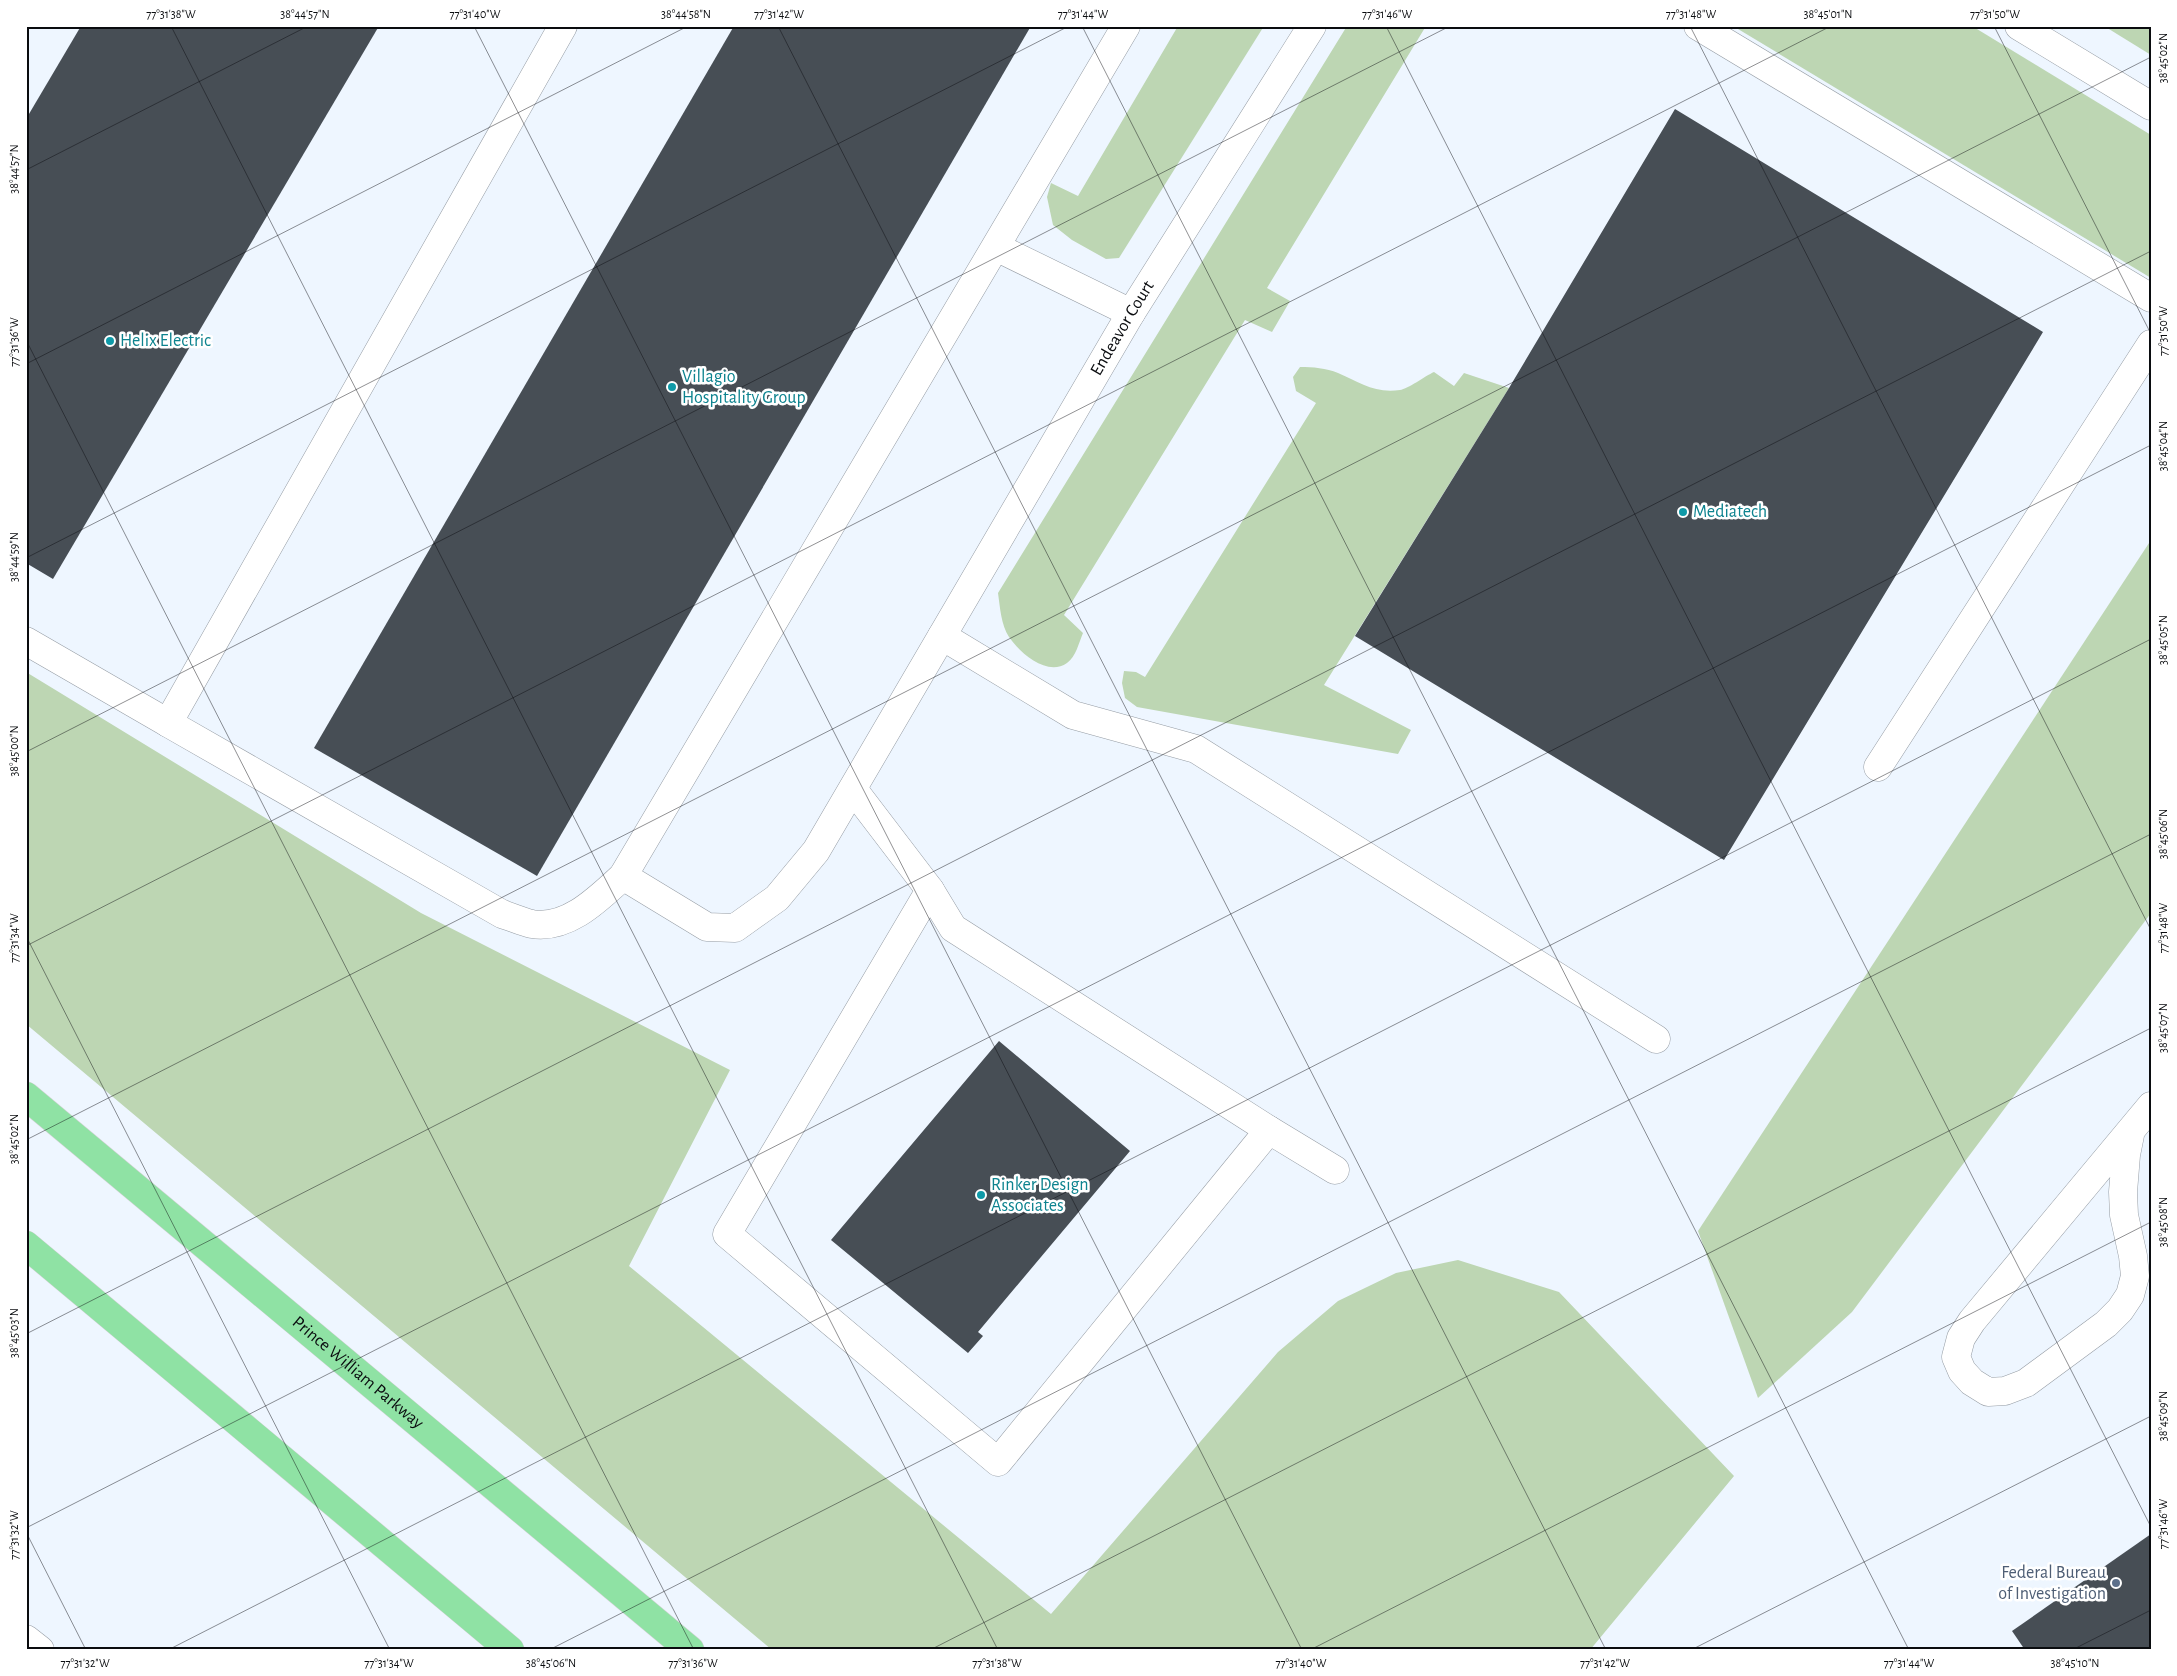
<svg xmlns="http://www.w3.org/2000/svg" width="2177" height="1676" viewBox="0 0 2177 1676" font-family="'Alegreya Sans',sans-serif">
<style>
.green{fill:#bdd6b3}
.building{fill:#474e55}
.lines{fill:none;stroke-linecap:round;stroke-linejoin:round}
.minor-casing{stroke:#969da5;stroke-width:29}
.highway-casing{stroke:#d3d3d4;stroke-width:29}
.minor{stroke:#fff;stroke-width:28}
.highway{stroke:#8fe2a4;stroke-width:28}
.ticks{fill:none;stroke:#0a0c0f;stroke-width:1;stroke-opacity:0.45}
.culture-dot{fill:#0f9aa8;stroke:#fff;stroke-width:2}
.service-dot{fill:#5c6f8a;stroke:#fff;stroke-width:2}
.labels{text-anchor:middle;dominant-baseline:central;stroke-width:5;stroke-linejoin:round;paint-order:stroke}
.street-label{font-size:18px;fill:#0a0c0f;stroke:#fff}
.culture-label{font-size:18px;fill:#0d838f;stroke:#fff;text-anchor:start}
.service-label{font-size:18px;fill:#4e5e75;stroke:#fff;text-anchor:end}
.neatline{fill:none;stroke:#0a0c0f;stroke-width:2}
.ticks-label{font-size:12px;text-anchor:middle;fill:#0a0c0f}
</style>
<rect width="100%" height="100%" fill="#eef6ff"/>
<g class="green">
<path d="M1178,26H1264L1119,258L1106,259L1072,240L1053,225L1047,197L1051,183L1078,196Z"/>
<path d="M1347,26H1426L1267,288L1290,301L1272,332L1245,320L1064,615L1083,633C1079,642 1076,657 1067,663C1047,677 1020,653 1009,637C1001,625 1000,607 998,593Z"/>
<path d="M1733,26H1972L2151,135V278Z"/>
<path d="M2104,26H2151V55Z"/>
<path d="M1300,367C1313,367 1326,368 1338,373C1359,382 1375,394 1400,390C1408,389 1425,376 1434,372L1454,386L1464,373L1509,388L1324,685L1411,730L1398,754L1137,707L1125,698L1122,683L1124,671L1136,672L1145,677L1316,403L1296,391L1293,377Z"/>
<path d="M2151,540V913L1852,1312L1758,1398L1698,1231Z"/>
<path d="M26,672L421,913L730,1070L629,1266L1051,1614L1278,1352L1338,1301L1396,1273L1458,1260L1559,1292L1734,1476L1590,1650H772L26,1024Z"/>
</g>
<g class="building">
<path d="M81,26H379L53,579L26,563V119Z"/>
<path d="M734,26H1031L537,876L314,748Z"/>
<path d="M1675,109L2043,332L1724,860L1355,636L1509,388Z"/>
<path d="M999,1041L1130,1151L978,1332L983,1336L968,1353L831,1240Z"/>
<path d="M2151,1534V1650H2025L2012,1631Z"/>
</g>
<g class="lines">
<g class="minor-casing">
<g id="minor">
<path d="M563,26L168,723L502,914C512,917 522,922 532,924C568,930 599,898 623,876L1126,26"/>
<path d="M1698,26L2151,298"/>
<path d="M2019,26L2151,106"/>
<path d="M996,247L1131,313"/>
<path d="M942,636L1073,715L1196,749L1656,1039"/>
<path d="M26,641L168,723"/>
<path d="M1878,767L2151,344"/>
<path d="M853,789L930,890L727,1234L998,1462L1269,1130L1335,1170"/>
<path id="s1" d="M623,876L707,927L735,928L777,898L816,851L1131,313L1312,26"/>
<path d="M930,890L953,928L1269,1130"/>
<path d="M2131,1130L2126,1155L2123,1192L2124,1215L2133,1256L2135,1276L2130,1295L2120,1310L2106,1324L2026,1383L2005,1391L1988,1392L1972,1382L1962,1371L1956,1357L1961,1338L1972,1321L2151,1106"/>
<path d="M26,1639L40,1650"/>
</g>
</g>
<g class="highway-casing">
<g id="highway">
<path id="s2" d="M26,1096L690,1650"/>
<path d="M26,1245L510,1650"/>
</g>
</g>
<use href="#minor" class="minor"/>
<use href="#highway" class="highway"/>
</g>
<path class="ticks" d="M171,26L998,1650M474,26L1302,1650M778,26L1606,1650M1082,26L1909,1650M1386,26L2151,1527M1690,26L2151,930M1994,26L2151,334M26,170L308,26M26,340L694,1650M26,364L688,26M26,558L1069,26M26,752L1450,26M26,936L390,1650M26,946L1831,26M26,1140L2151,57M26,1334L2151,251M26,1528L2151,445M26,1532L86,1650M168,1650L2151,639M549,1650L2151,834M930,1650L2151,1028M1310,1650L2151,1222M1691,1650L2151,1416M2072,1650L2151,1610"/>
<g class="culture-dot">
<circle cx="110" cy="341" r="5"/>
<circle cx="672" cy="387" r="5"/>
<circle cx="1683" cy="512" r="5"/>
<circle cx="981" cy="1195" r="5"/>
</g>
<circle class="service-dot" cx="2116" cy="1583" r="5"/>
<g class="labels">
<g class="street-label">
<text stroke="none"><textPath href="#s1" startOffset="845">Endeavor Court</textPath></text>
<text stroke="none"><textPath href="#s2" startOffset="432">Prince William Parkway</textPath></text>
</g>
<g class="culture-label">
<text x="120" y="341">Helix Electric</text>
<text x="682" y="377">Villagio<tspan x="682" dy="21">Hospitality Group</tspan></text>
<text x="1693" y="512">Mediatech</text>
<text x="991" y="1185">Rinker Design<tspan x="991" dy="21">Associates</tspan></text>
</g>
<g class="service-label">
<text x="2106" y="1573">Federal Bureau<tspan x="2106" dy="21">of Investigation</tspan></text>
</g>
</g>
<rect width="2177" height="1676" fill="none" stroke="#ffffff" stroke-width="55"/>
<rect x="28" y="28" width="2122" height="1620" class="neatline"/>
<g class="ticks-label">
<text x="171" y="18">77°31'38"W</text>
<text x="305" y="18">38°44'57"N</text>
<text x="475" y="18">77°31'40"W</text>
<text x="686" y="18">38°44'58"N</text>
<text x="779" y="18">77°31'42"W</text>
<text x="1083" y="18">77°31'44"W</text>
<text x="1387" y="18">77°31'46"W</text>
<text x="1691" y="18">77°31'48"W</text>
<text x="1828" y="18">38°45'01"N</text>
<text x="1995" y="18">77°31'50"W</text>
<text transform="translate(2163 58) rotate(-90)" y="4">38°45'02"N</text>
<text transform="translate(14 169) rotate(-90)" y="4">38°44'57"N</text>
<text transform="translate(2163 331) rotate(-90)" y="4">77°31'50"W</text>
<text transform="translate(14 342) rotate(-90)" y="4">77°31'36"W</text>
<text transform="translate(2163 446) rotate(-90)" y="4">38°45'04"N</text>
<text transform="translate(14 557) rotate(-90)" y="4">38°44'59"N</text>
<text transform="translate(2163 640) rotate(-90)" y="4">38°45'05"N</text>
<text transform="translate(14 751) rotate(-90)" y="4">38°45'00"N</text>
<text transform="translate(2163 834) rotate(-90)" y="4">38°45'06"N</text>
<text transform="translate(2163 928) rotate(-90)" y="4">77°31'48"W</text>
<text transform="translate(14 938) rotate(-90)" y="4">77°31'34"W</text>
<text transform="translate(2163 1028) rotate(-90)" y="4">38°45'07"N</text>
<text transform="translate(14 1139) rotate(-90)" y="4">38°45'02"N</text>
<text transform="translate(2163 1222) rotate(-90)" y="4">38°45'08"N</text>
<text transform="translate(14 1333) rotate(-90)" y="4">38°45'03"N</text>
<text transform="translate(2163 1416) rotate(-90)" y="4">38°45'09"N</text>
<text transform="translate(2163 1524) rotate(-90)" y="4">77°31'46"W</text>
<text transform="translate(14 1535) rotate(-90)" y="4">77°31'32"W</text>
<text x="85" y="1667">77°31'32"W</text>
<text x="389" y="1667">77°31'34"W</text>
<text x="551" y="1667">38°45'06"N</text>
<text x="693" y="1667">77°31'36"W</text>
<text x="997" y="1667">77°31'38"W</text>
<text x="1301" y="1667">77°31'40"W</text>
<text x="1605" y="1667">77°31'42"W</text>
<text x="1909" y="1667">77°31'44"W</text>
<text x="2075" y="1667">38°45'10"N</text>
</g>
</svg>
